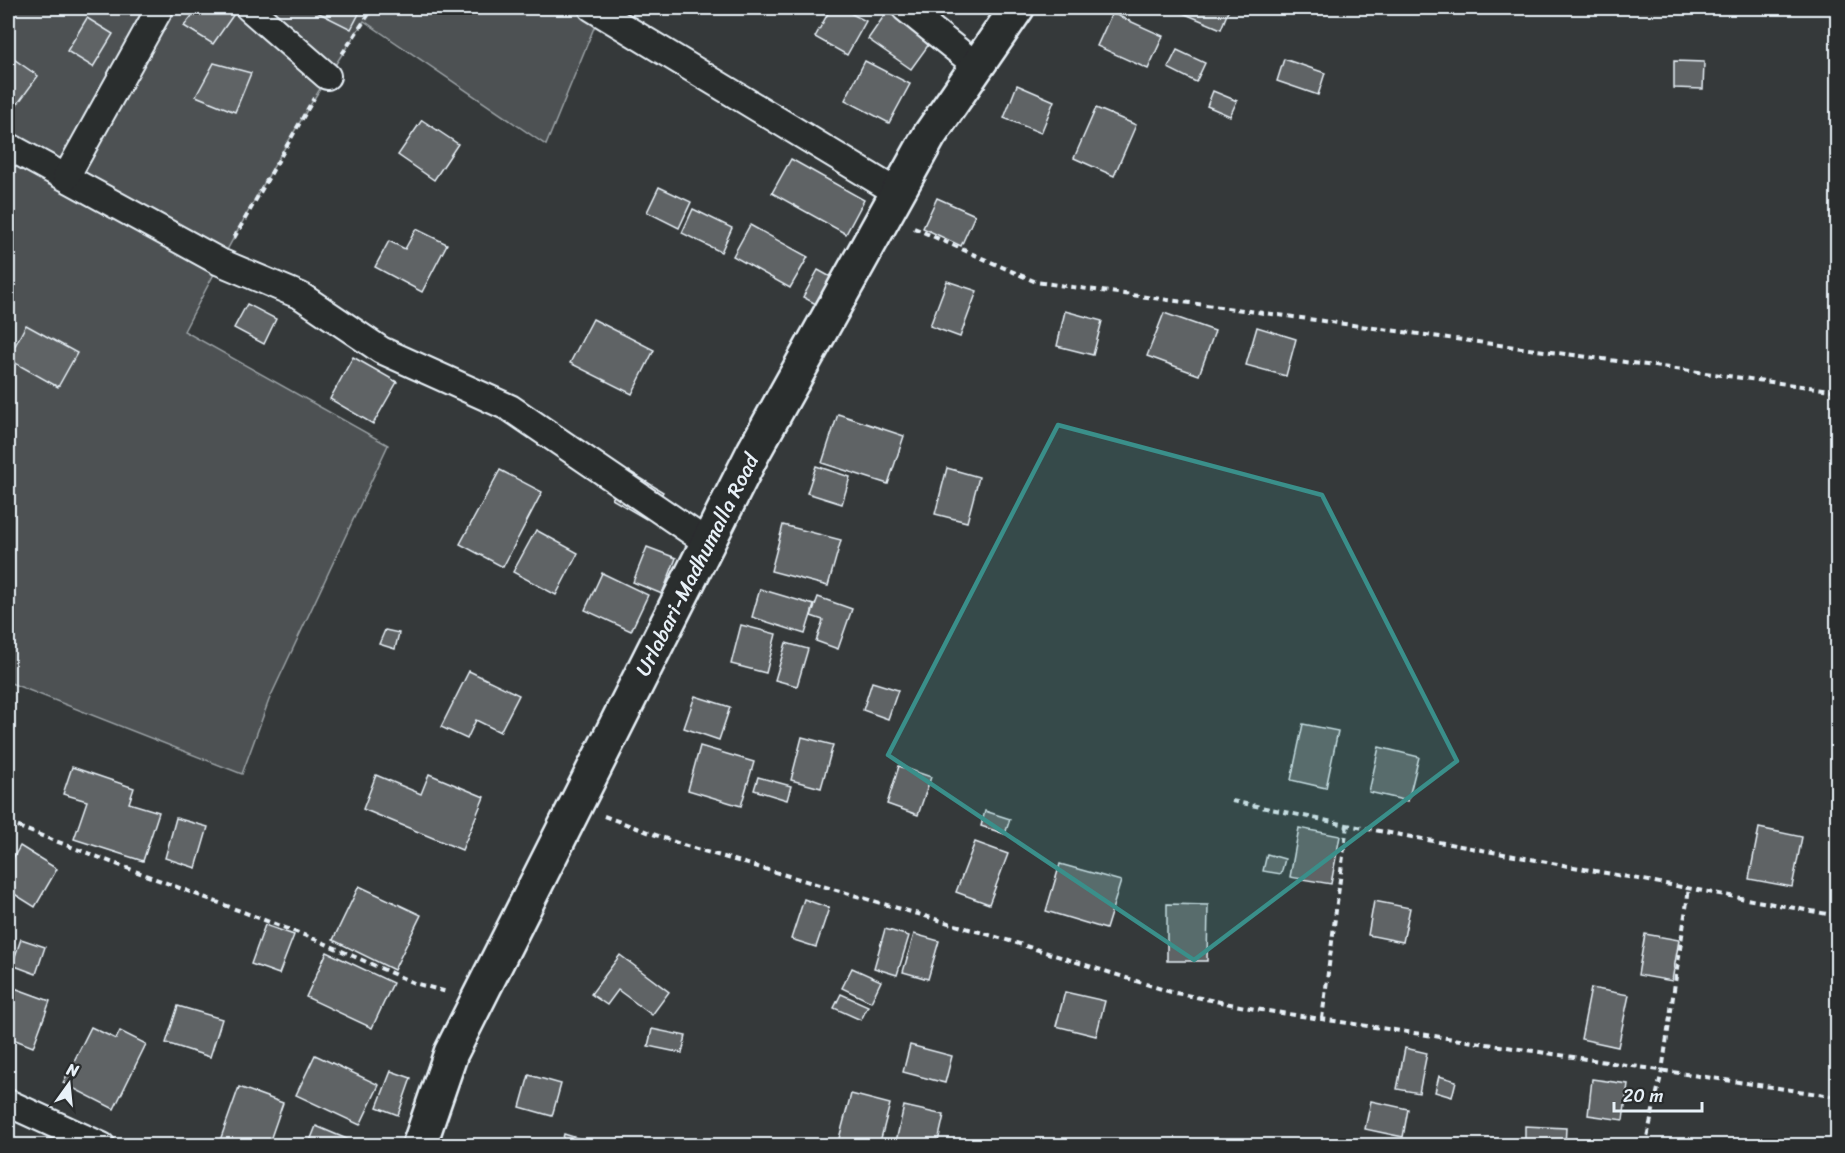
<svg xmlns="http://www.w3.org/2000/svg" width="1845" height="1153" viewBox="0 0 1845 1153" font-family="Sriracha,sans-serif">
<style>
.green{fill:#4d5152;stroke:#9aa1a5;stroke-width:1.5}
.building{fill:#5f6365;stroke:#e8f1f8;stroke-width:1.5}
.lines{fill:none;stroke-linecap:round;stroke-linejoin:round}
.minor-casing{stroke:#e8f1f8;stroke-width:30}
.secondary-casing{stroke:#e8f1f8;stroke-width:38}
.path{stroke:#e8f1f8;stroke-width:4;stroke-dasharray:6 4.5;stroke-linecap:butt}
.minor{stroke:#2a2d2e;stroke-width:26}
.secondary{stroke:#2a2d2e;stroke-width:33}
.marked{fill:#3a8f8a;fill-opacity:0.2;stroke:#3a8f8a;stroke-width:4.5;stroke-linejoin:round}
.labels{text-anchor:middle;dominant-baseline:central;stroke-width:5;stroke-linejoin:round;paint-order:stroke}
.street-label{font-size:21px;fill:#e8f1f8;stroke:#2a2d2e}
</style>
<rect width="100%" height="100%" fill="#35393a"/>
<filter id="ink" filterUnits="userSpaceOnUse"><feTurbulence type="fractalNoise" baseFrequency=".0167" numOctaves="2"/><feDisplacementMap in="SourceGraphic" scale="12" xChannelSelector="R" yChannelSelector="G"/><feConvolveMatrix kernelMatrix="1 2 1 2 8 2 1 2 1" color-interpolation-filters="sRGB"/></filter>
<g filter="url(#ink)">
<path class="green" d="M8,8H602L546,145L364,21C297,120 239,225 184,331L388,445L269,700L242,774L8,682Z"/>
<g class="building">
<path d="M198,8H230L236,11L213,44L184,26Z"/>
<path d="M314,8H362L351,29L313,10Z"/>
<path d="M831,8H840L866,21L847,55L815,37Z"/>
<path d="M1171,8H1226L1229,9L1221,29Z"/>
<path d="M888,10L932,40L911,69L868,39Z"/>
<path d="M1112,13L1163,36L1148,69L1097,46Z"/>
<path d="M87,18L113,34L93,67L67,51Z"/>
<path d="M1177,50L1205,63L1196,82L1168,68Z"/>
<path d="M8,55L38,76L11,113L8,111Z"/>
<path d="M1284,59L1325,73L1318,95L1277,81Z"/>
<path d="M865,61L910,84L889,123L845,100Z"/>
<path d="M1674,61L1704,62L1703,89L1674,88Z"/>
<path d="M214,63L251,73L235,112L196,96Z"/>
<path d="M1017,85L1054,101L1041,133L1004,118Z"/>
<path d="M1213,91L1237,101L1230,116L1207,106Z"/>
<path d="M1096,108L1136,125L1114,176L1074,158Z"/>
<path d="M422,120L458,144L434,180L398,155Z"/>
<path d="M791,159L864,200L846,234L772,193Z"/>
<path d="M659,187L691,202L679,228L647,212Z"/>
<path d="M937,198L975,215L961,246L923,228Z"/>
<path d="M693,209L732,228L721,252L682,233Z"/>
<path d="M750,225L808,257L790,288L733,256Z"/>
<path d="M416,229L447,244L422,292L375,267L389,241L405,249Z"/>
<path d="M818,270L840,282L825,309L803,297Z"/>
<path d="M947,281L977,291L960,337L930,326Z"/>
<path d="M247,304L276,319L264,344L234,328Z"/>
<path d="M1065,311L1102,321L1093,355L1057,346Z"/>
<path d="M1164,313L1215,331L1199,375L1147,356Z"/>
<path d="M593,319L654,350L632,394L570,363Z"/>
<path d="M26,325L77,353L58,387L8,359Z"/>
<path d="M1257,327L1296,339L1286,376L1246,365Z"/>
<path d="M353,357L397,382L373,424L330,399Z"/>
<path d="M838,414L904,436L888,484L822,463Z"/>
<path d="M816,466L850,477L842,504L807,493Z"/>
<path d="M947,468L979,477L967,522L935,514Z"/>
<path d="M500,470L542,492L503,567L460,544Z"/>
<path d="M629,471L663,492L646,519L612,499Z"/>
<path d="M783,525L841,540L828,586L771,571Z"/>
<path d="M536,530L578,553L556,595L513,572Z"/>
<path d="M647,547L676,558L662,594L633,582Z"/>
<path d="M602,573L648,595L631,631L585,610Z"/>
<path d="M760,589L814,605L805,634L752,617Z"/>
<path d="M818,597L852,609L838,649L816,641L823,620L811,616Z"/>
<path d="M741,625L776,634L766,673L731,664Z"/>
<path d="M385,630L399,633L395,649L379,644Z"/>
<path d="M786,643L808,649L797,686L775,680Z"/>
<path d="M469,671L519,695L500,732L476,720L467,739L441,727Z"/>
<path d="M872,682L898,690L888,719L863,710Z"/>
<path d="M695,696L730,707L719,740L684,728Z"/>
<path d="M1303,724L1338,731L1326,788L1291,780Z"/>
<path d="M802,737L833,745L821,788L791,780Z"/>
<path d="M700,746L754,762L741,806L688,790Z"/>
<path d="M1379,747L1419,757L1408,801L1369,792Z"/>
<path d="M899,766L931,777L918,815L887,804Z"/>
<path d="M72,767L134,788L129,803L159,812L143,861L74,839L87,801L63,794Z"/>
<path d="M429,774L484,797L462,850L363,809L376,775L421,794Z"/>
<path d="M758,777L791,786L787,800L754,790Z"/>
<path d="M985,811L1010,819L1005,834L981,826Z"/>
<path d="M176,818L208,827L196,868L165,858Z"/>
<path d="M1299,828L1340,836L1331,884L1290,877Z"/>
<path d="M1759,828L1802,837L1792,887L1749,879Z"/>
<path d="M975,842L1008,854L989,904L956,892Z"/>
<path d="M20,846L57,869L35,907L8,890V867Z"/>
<path d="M1267,854L1285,859L1281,874L1263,871Z"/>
<path d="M1060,864L1121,881L1106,929L1046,911Z"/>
<path d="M359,886L421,915L394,970L333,940Z"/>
<path d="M804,899L829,908L816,947L791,939Z"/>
<path d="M1374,901L1410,908L1403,942L1368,935Z"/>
<path d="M1167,904L1208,905L1207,961H1167Z"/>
<path d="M265,925L294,935L279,974L251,964Z"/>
<path d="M885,929L909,936L897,975L874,968Z"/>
<path d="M914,934L939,941L928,979L903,972Z"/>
<path d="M1645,934L1679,940L1672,981L1638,975Z"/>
<path d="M21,939L45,947L36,974L12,965Z"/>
<path d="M327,952L393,983L372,1028L306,997Z"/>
<path d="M620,955L669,992L652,1015L618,990L607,1005L591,994Z"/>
<path d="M852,968L881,981L871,1002L842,988Z"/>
<path d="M9,986L50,1001L33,1047L8,1037Z"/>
<path d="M1591,988L1629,995L1618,1047L1581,1039Z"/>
<path d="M1065,992L1105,1001L1096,1036L1056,1026Z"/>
<path d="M841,994L868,1006L861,1020L834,1008Z"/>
<path d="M178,1006L222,1019L210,1057L166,1043Z"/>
<path d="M91,1027L116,1039L120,1031L146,1044L114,1109L63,1083Z"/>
<path d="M652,1029L686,1036L682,1053L648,1046Z"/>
<path d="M910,1045L952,1056L945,1083L903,1072Z"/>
<path d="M1405,1048L1427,1053L1419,1093L1397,1089Z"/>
<path d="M315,1055L379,1085L360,1125L296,1095Z"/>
<path d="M391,1071L411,1078L398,1115L377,1107Z"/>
<path d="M529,1075L561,1084L552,1116L520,1107Z"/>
<path d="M1439,1076L1456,1081L1452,1097L1435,1092Z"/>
<path d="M1592,1079L1628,1084L1623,1120L1588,1115Z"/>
<path d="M239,1087L283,1103L268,1146H218Z"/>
<path d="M851,1094L890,1104L879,1146H837Z"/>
<path d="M1371,1101L1408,1109L1403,1137L1365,1129Z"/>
<path d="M904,1106L944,1115L937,1146H895Z"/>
<path d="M316,1126L354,1142L353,1146H308Z"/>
<path d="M1525,1126L1566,1128L1565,1146H1525Z"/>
<path d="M564,1134L596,1144L595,1146H561Z"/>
</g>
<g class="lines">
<g class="minor-casing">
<g id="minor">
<path d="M249,8L327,76"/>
<path d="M592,8L898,193"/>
<path d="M905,8L977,66"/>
<path d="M8,146L220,262L301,296L381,350L510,408L708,543"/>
<path d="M66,177L160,8"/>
<path d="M8,1103L102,1146"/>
</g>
</g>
<g class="secondary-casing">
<path id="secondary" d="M419,1146L451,1053L754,451L929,136L1017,8"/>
</g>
<g class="path">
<path d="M342,54L373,8"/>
<path d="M914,228L1036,282L1838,391"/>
<path d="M234,238L314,98"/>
<path d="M1232,801L1347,825L1838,916"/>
<path d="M604,816L683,845L1010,941L1171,992L1255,1009L1838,1097"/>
<path d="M8,823L317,940L414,983L447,992"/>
<path d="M1322,1019L1347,825"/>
<path d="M1645,1146L1662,1071L1689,888"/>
</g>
<use href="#minor" class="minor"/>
<use href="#secondary" class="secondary"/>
</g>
</g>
<path class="marked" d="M1058,425L1322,495L1457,761L1194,960L888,755Z"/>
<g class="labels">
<g class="street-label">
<text transform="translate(697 565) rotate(-63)">Urlabari-Madhumalla Road</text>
</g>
</g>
<rect width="1845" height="1153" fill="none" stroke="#2a2d2e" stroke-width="30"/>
<rect x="15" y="15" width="1815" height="1123" fill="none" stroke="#e8f1f8" stroke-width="2" filter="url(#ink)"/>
<g transform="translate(69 1084) rotate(15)" stroke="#2a2d2e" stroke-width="4.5" paint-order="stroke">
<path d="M0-4.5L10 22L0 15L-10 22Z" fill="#e8f1f8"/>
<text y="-9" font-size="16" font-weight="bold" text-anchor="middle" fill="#e8f1f8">N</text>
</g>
<path d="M1614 1102v9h88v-9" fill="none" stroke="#e8f1f8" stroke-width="3"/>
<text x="1623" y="1102" font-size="18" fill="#e8f1f8" stroke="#2a2d2e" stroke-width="4.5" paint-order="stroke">20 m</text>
</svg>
